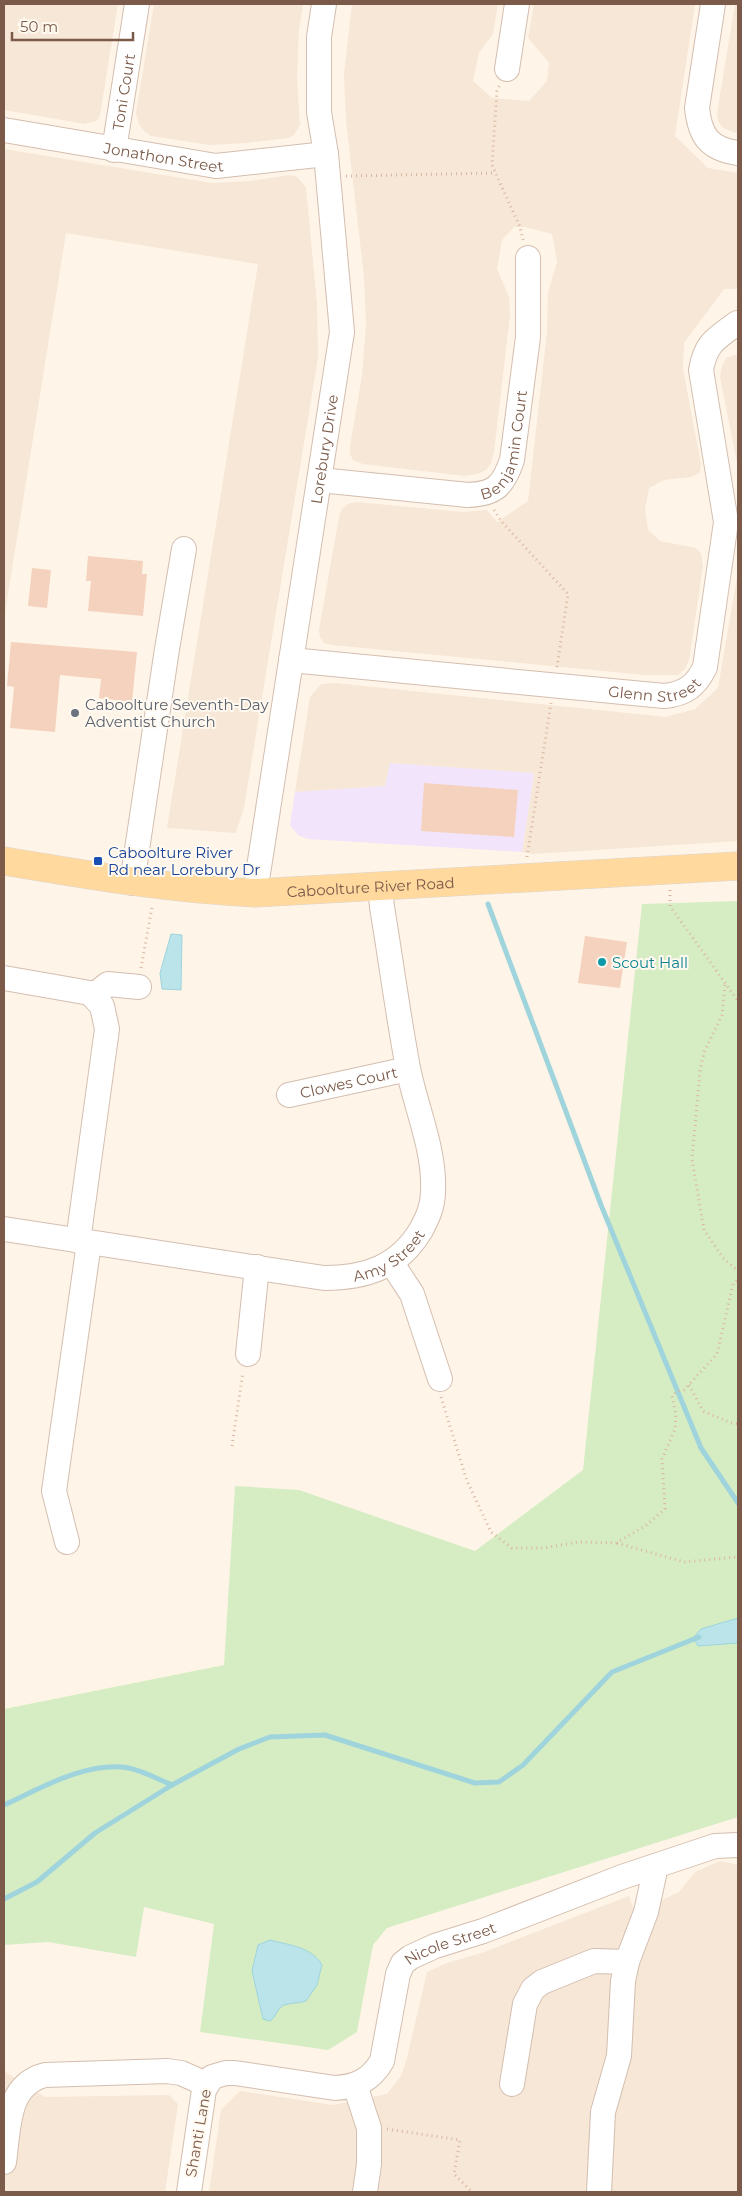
<svg xmlns="http://www.w3.org/2000/svg" width="742" height="2196" viewBox="0 0 742 2196" font-family="Montserrat,sans-serif">
<style>
.residential{fill:#f6e7d6}
.education{fill:#f2e4fb}
.green{fill:#d6edc4}
.water{fill:#bae4ea;stroke:#9fd4dc}
.lines{fill:none;stroke-linecap:round;stroke-linejoin:round}
.stream{stroke:#9fd4dc;stroke-width:5}
.building{fill:#f5d2bd}
.minor-casing{stroke:#d4beaf;stroke-width:26}
.major-casing{stroke:#ddd4d0;stroke-width:29}
.path{stroke:#dbb5a0;stroke-width:3;stroke-dasharray:1 4;stroke-linecap:butt}
.minor{stroke:#fff;stroke-width:24}
.major{stroke:#ffd99e;stroke-width:28}
.worship-dot{fill:#6b7280;stroke:#fff9f0;stroke-width:2}
.transit-dot{fill:#1a4fb4;stroke:#fff9f0;stroke-width:2}
.culture-dot{fill:#0f9aa8;stroke:#fff9f0;stroke-width:2}
.labels{text-anchor:middle;dominant-baseline:central;stroke-width:4;stroke-linejoin:round;paint-order:stroke}
.street-label{font-size:15px;fill:#7b5a49;stroke:#fff9f0}
.worship-label{font-size:15px;fill:#5b616d;stroke:#fff9f0;text-anchor:start}
.transit-label{font-size:15px;fill:#164399;stroke:#fff9f0;text-anchor:start}
.culture-label{font-size:15px;fill:#0d838f;stroke:#fff9f0;text-anchor:start}
</style>
<rect width="100%" height="100%" fill="#fef5e8"/>
<g class="residential">
<path d="M4,4H118L100,115L98,120L85,124L4,110Z"/>
<path d="M154,4H303L299,29L297,79L300,125L294,135L289,138L245,143L210,145L151,136L144,131L139,124L136,113Z"/>
<path d="M352,4H498L493,34L479,53L473,81L492,98L529,101L547,81L549,63L528,38L534,4H695L675,136L708,168L738,173V289H724L684,343L683,369L701,464L700,473L691,477L664,480L649,488L645,509L648,530L660,541L696,548L701,553L703,566L689,660L685,669L678,675H645L332,645L324,643L320,637L319,630L339,517L342,509L348,504L356,502L463,512L487,510L497,522L528,501L547,332L548,293L557,262L552,234L525,227H514L502,240L497,269L509,297L510,316L494,452L491,463L486,470L477,474L465,476L363,464L353,460L350,454V446L362,376L366,325L364,277L346,121L344,74Z"/>
<path d="M735,4H738V134L723,128L718,121L717,113Z"/>
<path d="M4,149L212,183L250,181L290,175L297,177L306,187L317,304L318,358L244,807L236,833L167,828L258,264L66,233L4,619Z"/>
<path d="M738,354V468L720,377L722,366L726,358Z"/>
<path d="M738,571V841L533,854L522,852L534,773L390,763L385,786L295,792L310,697L321,684L335,683L666,717L695,709L718,688Z"/>
<path d="M720,1861L738,1865V2192H209L221,2110L240,2091L333,2105L387,2094L401,2076L407,2058L427,1972L447,1963L484,1952L629,1896L633,1907L656,1915L662,1900L679,1892L695,1872Z"/>
<path d="M4,2071L45,2097L169,2095L178,2104L165,2192H4Z"/>
</g>
<path class="education" d="M390,763L534,773L522,852L308,839L298,835L290,825L295,792L385,786Z"/>
<path class="green" d="M738,901V1817L387,1928L373,1945L357,2032L328,2050L200,2032L214,1924L144,1907L136,1957L48,1942L4,1945V1709L224,1665L235,1486L299,1490L475,1551L583,1470L642,904Z"/>
<g class="water">
<path d="M171,934L182,935L181,990L162,989L160,973Z"/>
<path d="M738,1618V1643L698,1646L693,1638L701,1629Z"/>
<path d="M270,1940C289,1945 312,1947 322,1965L317,1985L306,2001C298,2004 285,2002 280,2008C276,2012 276,2017 270,2021L263,2019L252,1971L258,1945Z"/>
</g>
<g class="lines">
<g class="stream">
<path d="M488,904L601,1205L701,1448L738,1503"/>
<path d="M4,1805C39,1789 88,1760 129,1768C143,1771 158,1779 172,1785"/>
<path d="M4,1899L37,1882L95,1833L172,1785L239,1749L270,1737L325,1735L475,1783L499,1782L523,1765L612,1672L699,1637"/>
</g>
</g>
<g class="building">
<path d="M88,556L143,561L142,574H147L143,616L88,611L91,581H86Z"/>
<path d="M32,568L51,570L47,608L28,606Z"/>
<path d="M11,642L137,652L132,702L99,698L101,679L60,675L55,732L10,728L14,687L7,686Z"/>
<path d="M424,783L518,790L514,837L421,831Z"/>
<path d="M585,936L627,942L620,988L578,983Z"/>
</g>
<g class="lines">
<g class="minor-casing">
<g id="minor">
<path d="M713,4L697,108C700,136 709,149 738,153"/>
<path d="M507,69L517,4"/>
<path id="s1" d="M4,130L216,166L326,154"/>
<path id="s2" d="M114,150L137,4"/>
<path id="s3" d="M320,480L468,495C495,494 503,486 512,460L528,337V258"/>
<path id="s4" d="M291,660L664,696C685,694 696,686 705,667L726,522L701,370C706,342 716,339 737,323"/>
<path d="M132,883L167,649L184,549"/>
<path id="s5" d="M255,893L342,332L326,154L319,112V37L324,4"/>
<path d="M4,978L90,993L102,1006L107,1029L78,1241"/>
<path d="M93,996L108,984L139,987"/>
<path id="s6" d="M289,1095L408,1069"/>
<path id="s7" d="M4,1229L324,1278C366,1278 399,1267 421,1230C428,1217 433,1206 433,1191C435,1150 416,1108 408,1068C398,1015 391,961 382,907L380,885"/>
<path d="M391,1262L412,1294L440,1379"/>
<path d="M248,1354L257,1267"/>
<path d="M67,1542L54,1491L89,1243"/>
<path d="M512,2084L525,2004L533,1989L542,1982L594,1961L627,1962"/>
<path d="M355,2085L369,2128V2164L365,2192"/>
<path d="M4,2162C9,2128 6,2085 45,2075L167,2071L181,2073L206,2084"/>
<path id="s8" d="M189,2192L204,2090L212,2077L226,2073H235L335,2088C356,2087 371,2080 382,2061L398,1974L403,1963L411,1957L435,1946L483,1931L622,1877L715,1846L738,1845"/>
<path d="M599,2192L603,2112L619,2056L623,1981L627,1962L646,1912L656,1866"/>
</g>
</g>
<g class="major-casing">
<g id="major">
<path id="s9" d="M4,861C87,875 170,889 255,893L738,866"/>
</g>
</g>
<g class="path">
<path d="M499,86L497,91L492,165L520,227L523,240"/>
<path d="M346,176L495,173"/>
<path d="M494,510L501,521L568,594L557,667"/>
<path d="M527,857L551,703"/>
<path d="M670,890V906L738,1001"/>
<path d="M141,968L152,907"/>
<path d="M725,985L722,1015L704,1052L700,1071L692,1159L704,1230L723,1258L738,1271"/>
<path d="M689,1385L703,1411L731,1423L738,1424"/>
<path d="M441,1397L467,1481L491,1532L512,1548H544L578,1542L616,1543L645,1526L665,1509L662,1459L675,1429L676,1414L672,1396L677,1391L684,1390L717,1354L733,1284L738,1280"/>
<path d="M232,1446L243,1372"/>
<path d="M617,1543L684,1562L738,1557"/>
<path d="M387,2129L460,2140L454,2174L472,2192"/>
</g>
<use href="#minor" class="minor"/>
<use href="#major" class="major"/>
</g>
<circle class="worship-dot" cx="75" cy="713" r="5"/>
<rect class="transit-dot" x="93" y="856" width="10" height="10" rx="2.5"/>
<circle class="culture-dot" cx="602" cy="962" r="5"/>
<g class="labels">
<g class="street-label">
<text stroke="none"><textPath href="#s2" startOffset="59">Toni Court</textPath></text>
<text stroke="none"><textPath href="#s1" startOffset="162">Jonathon Street</textPath></text>
<text stroke="none"><textPath href="#s3" startOffset="221">Benjamin Court</textPath></text>
<text stroke="none"><textPath href="#s5" startOffset="449">Lorebury Drive</textPath></text>
<text stroke="none"><textPath href="#s4" startOffset="366">Glenn Street</textPath></text>
<text stroke="none"><textPath href="#s9" startOffset="369">Caboolture River Road</textPath></text>
<text stroke="none"><textPath href="#s6" startOffset="61">Clowes Court</textPath></text>
<text stroke="none"><textPath href="#s7" startOffset="395">Amy Street</textPath></text>
<text stroke="none"><textPath href="#s8" startOffset="452">Nicole Street</textPath></text>
<text transform="translate(198 2133) rotate(-80)">Shanti Lane</text>
</g>
<g class="worship-label">
<text x="85" y="704">Caboolture Seventh-Day<tspan x="85" dy="17">Adventist Church</tspan></text>
</g>
<g class="transit-label">
<text x="108" y="852">Caboolture River<tspan x="108" dy="17">Rd near Lorebury Dr</tspan></text>
</g>
<g class="culture-label">
<text x="612" y="962">Scout Hall</text>
</g>
</g>
<rect width="742" height="2196" fill="none" stroke="#7b5a49" stroke-width="10"/>
<path d="M12 32v8h121v-8" fill="none" stroke="#7b5a49" stroke-width="2.5"/>
<text x="20" y="32" font-size="15" fill="#7b5a49" stroke="#fff9f0" stroke-width="4" paint-order="stroke">50 m</text>
</svg>
